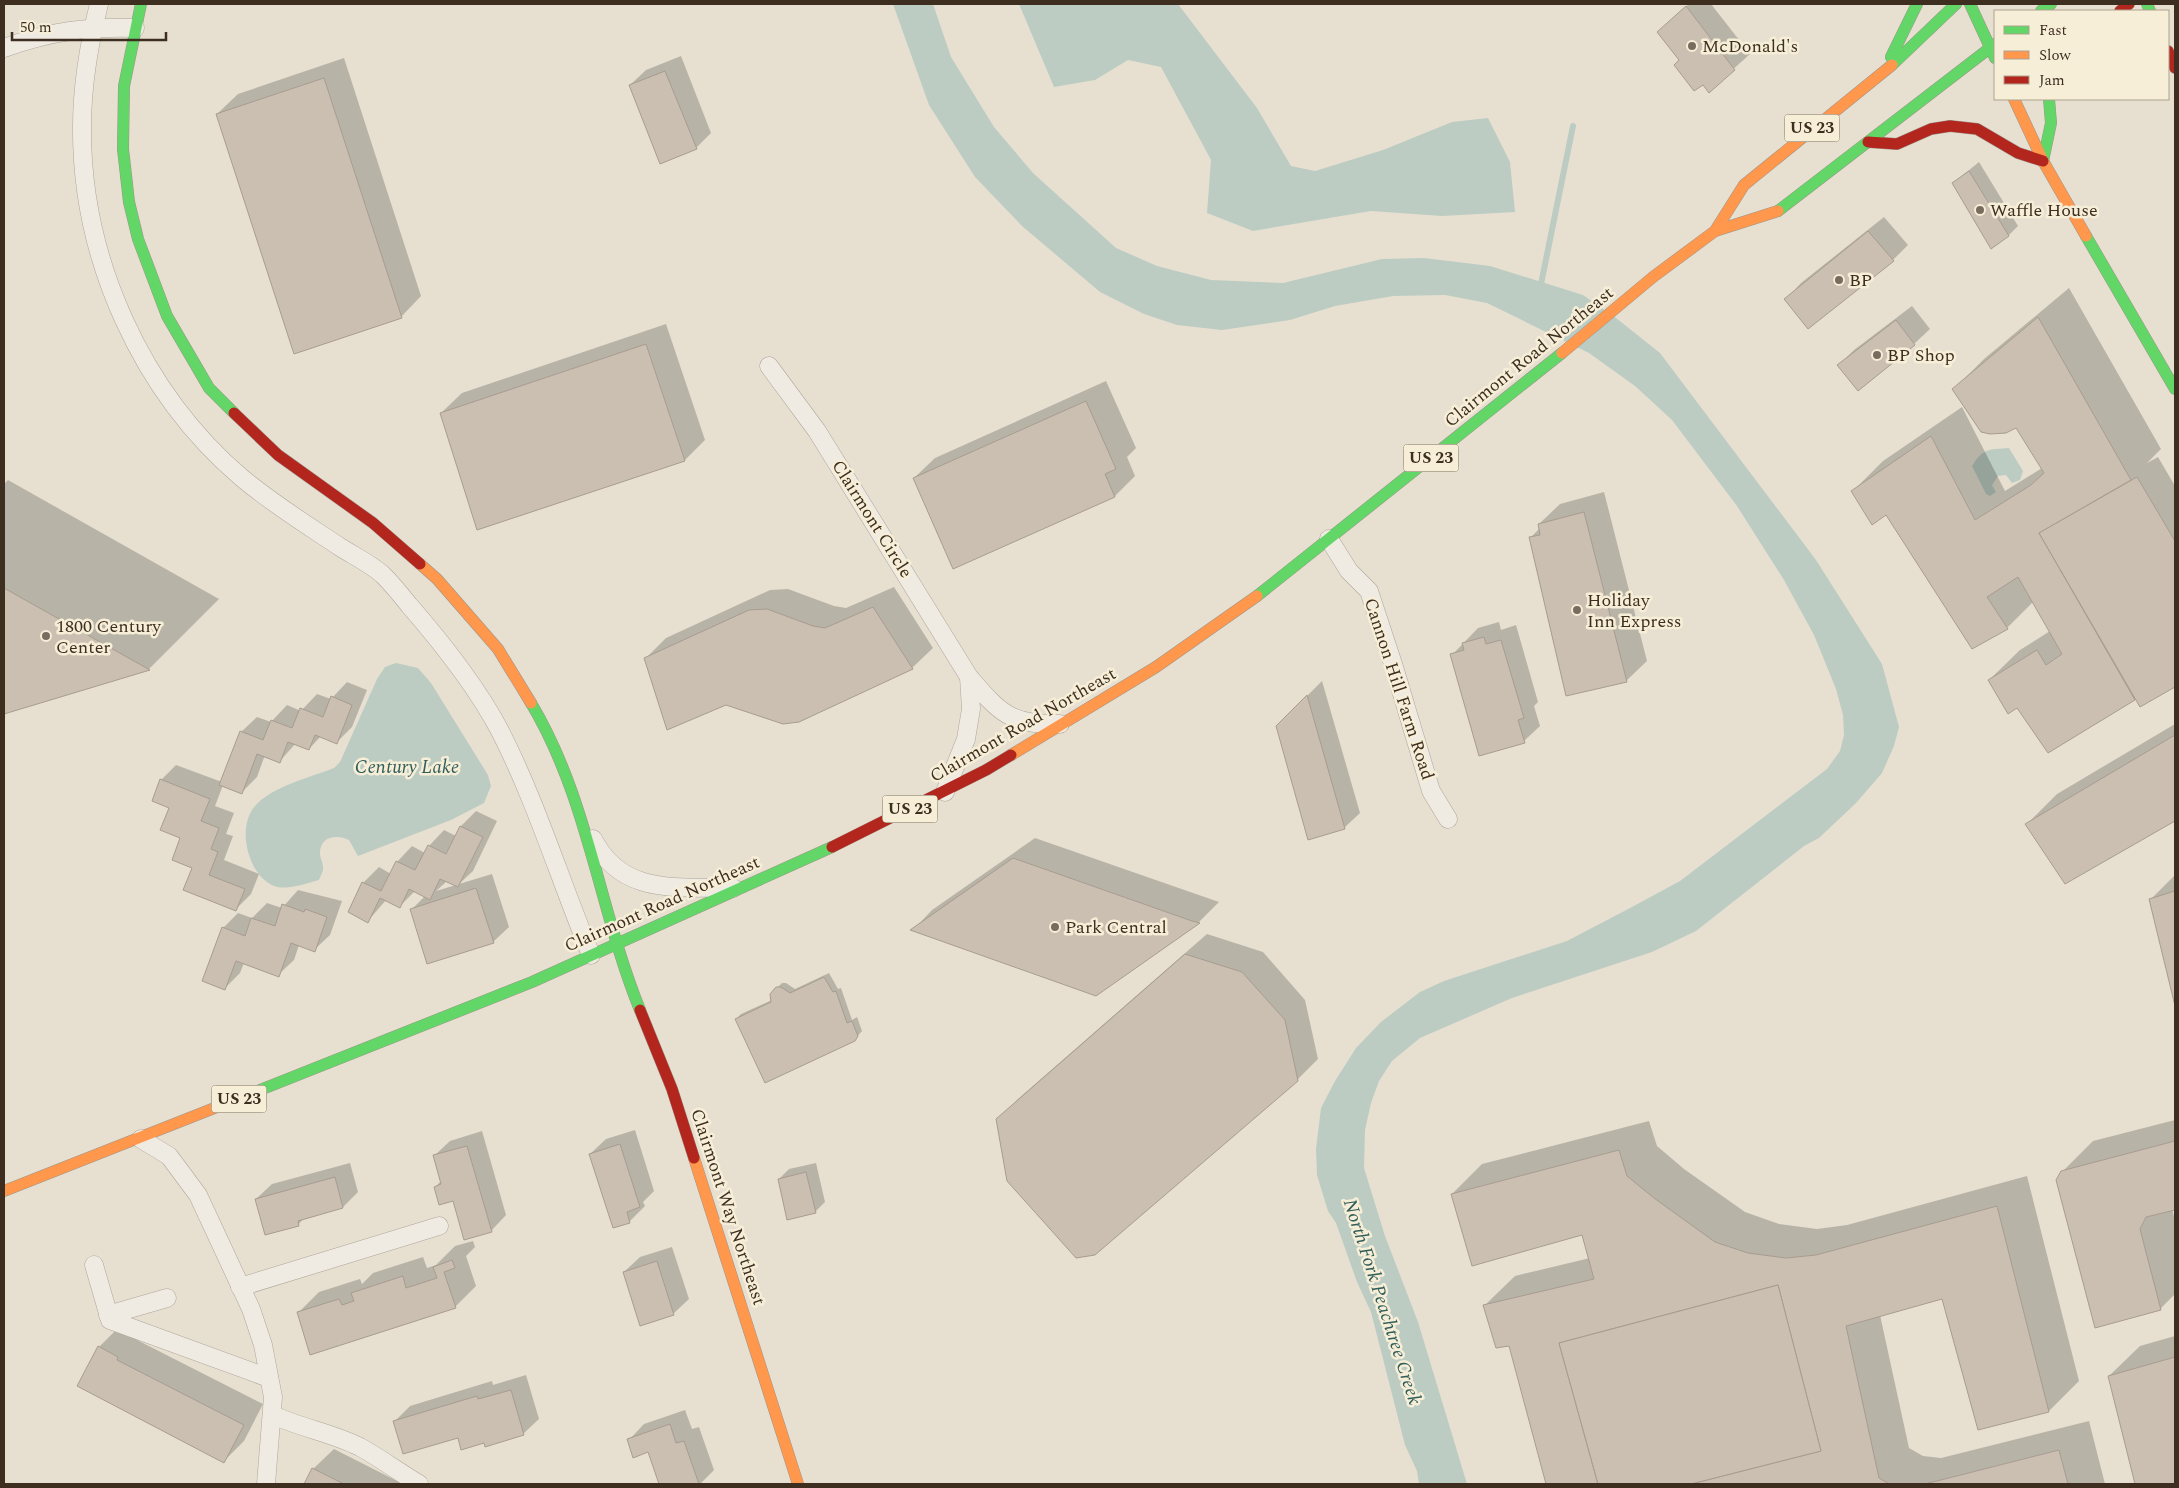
<svg xmlns="http://www.w3.org/2000/svg" width="2179" height="1488" viewBox="0 0 2179 1488" font-family="Spectral,serif">
<style>
.water{fill:#bcccc2}
.shadow{fill:#0003;fill-rule:evenodd}
.lines{fill:none;stroke-linecap:round;stroke-linejoin:round}
.stream{stroke:#bcccc2;stroke-width:6}
.building{fill:#cbbfb2;stroke:#a89c90}
.street-casing{stroke:#ada599;stroke-width:19}
.fast-casing{stroke:#9c958a;stroke-width:12}
.slow-casing{stroke:#9c958a;stroke-width:12}
.jam-casing{stroke:#9c958a;stroke-width:12}
.street{stroke:#efebe3;stroke-width:18}
.fast{stroke:#63d668;stroke-width:11}
.slow{stroke:#ff974d;stroke-width:11}
.jam{stroke:#b3261e;stroke-width:11}
.poi-dot{fill:#786c5e;stroke:#f7eed8;stroke-width:2}
.labels{text-anchor:middle;dominant-baseline:central;stroke-width:5;stroke-linejoin:round;paint-order:stroke}
.shield{fill:#f7eed8;stroke:#756857;stroke-width:1}
.shield-label{font-size:16px;font-weight:bold;fill:#3d2e20}
.poi-label{font-size:18px;fill:#3d2e20;stroke:#f7eed8;text-anchor:start}
.street-label{font-size:18px;fill:#3d2e20;stroke:#f7eed8}
.water-label{font-size:19px;font-style:italic;fill:#2f5d5a;stroke:#f7eed8}
</style>
<rect width="100%" height="100%" fill="#e7e0d1"/>
<g class="water">
<path d="M893,4H933L951,57L994,127L1033,173L1116,248L1157,266L1211,280L1283,283L1382,259L1424,258L1490,266L1583,295L1616,318L1660,353L1816,560L1882,664L1899,727L1894,746L1882,773L1856,803L1819,838L1804,846L1696,931L1652,952L1512,998L1420,1038L1392,1061L1379,1081L1371,1103L1365,1130L1364,1168L1385,1236L1418,1322L1467,1484H1419L1417,1471L1405,1445L1371,1312L1357,1282L1336,1223L1328,1211L1317,1175L1316,1149L1321,1108L1335,1081L1356,1048L1381,1022L1420,992L1444,981L1567,941L1632,907L1680,881L1827,769L1840,751L1844,735L1843,715L1836,689L1814,635L1784,580L1737,506L1672,420L1635,386L1589,353L1487,303L1445,295L1393,296L1335,306L1290,320L1222,330L1177,325L1144,314L1100,292L1022,226L975,177L929,105Z"/>
<path d="M1019,4H1178L1257,108L1291,166L1315,171L1383,150L1452,122L1488,118L1510,162L1515,212L1442,216L1371,211L1253,231L1207,213L1211,160L1161,67L1128,60L1095,80L1054,87Z"/>
<path d="M2009,448L2023,471L2020,480L2012,483L2006,475L1998,476L1992,485L1996,492L1990,496L1986,494L1972,466C1984,447 1989,450 2009,448Z"/>
<path d="M396,663L418,668L431,683L488,775L491,786L484,803L451,820L358,856L349,840C337,834 320,836 320,853C320,859 324,864 323,869C323,872 320,877 319,880C306,883 288,891 274,886C248,876 236,827 255,806C271,787 311,777 334,768L340,762L377,679L385,667Z"/>
</g>
<g class="shadow">
<path d="M1689,4H1711L1750,54L1709,91L1681,60L1674,17Z"/>
<path d="M681,56L711,133L696,148L630,85L646,70Z"/>
<path d="M344,58L421,296L401,317L217,114L238,94Z"/>
<path d="M1979,162L2018,226L2008,236L1953,183Z"/>
<path d="M1884,217L1908,245L1893,260L1786,299L1801,283Z"/>
<path d="M2069,288L2161,449L2147,463L2158,457L2175,486V685L2140,706L2136,698L2049,751L2017,706L1989,680L2020,650L2050,631L2033,602L2007,628L1886,514L1853,491L1883,461L1962,407L2005,491L2042,468L2016,426L1953,390L1984,359Z"/>
<path d="M1912,306L1930,329L1914,344L1858,389L1839,365L1854,350Z"/>
<path d="M666,324L705,440L685,460L441,413L462,393Z"/>
<path d="M1106,381L1136,448L1127,457L1135,476L1115,496L914,478L935,458Z"/>
<path d="M8,480L219,599L149,669L4,713V484Z"/>
<path d="M1604,492L1647,661L1626,681L1530,538L1540,528L1539,524L1560,504Z"/>
<path d="M894,587L933,648L912,668L733,704L646,658L666,638L770,590L788,589L834,606L846,608Z"/>
<path d="M1499,622L1501,630L1516,625L1538,702L1534,706L1540,726L1524,741L1452,655L1478,628Z"/>
<path d="M1322,681L1360,813L1344,828L1277,726Z"/>
<path d="M347,682L367,690L352,727L337,742L321,736L309,749L296,743L280,761L265,755L257,777L242,792L223,785L215,806L234,813L226,834L233,836L224,860L259,874L251,894L236,909L193,867L161,780L176,765L222,782L241,732L257,717L271,722L287,705L301,711L317,694L331,699Z"/>
<path d="M2175,724V820L2065,882L2027,824L2057,794Z"/>
<path d="M476,811L497,821L473,871L459,884L492,874L509,927L493,942L411,910L425,896L415,891L399,907L386,900L368,921L363,883L379,867L391,874L397,862L412,846L425,853L429,846L444,830L456,836L461,826ZM446,880L456,885L436,891L445,883Z"/>
<path d="M1035,838L1219,902L1199,922L1096,994L913,930L932,910Z"/>
<path d="M2175,875V1000L2150,900Z"/>
<path d="M298,890L342,901L330,935L314,950L299,945L294,960L278,975L244,963L240,973L225,988L223,928L238,913L252,918L267,903L282,908Z"/>
<path d="M1207,934L1263,952L1305,1000L1318,1059L1297,1080L997,1120L1018,1099Z"/>
<path d="M829,973L838,989L841,988L852,1020L857,1017L862,1031L854,1040L736,1019L741,1014L772,1000L777,988L782,983H786L795,989Z"/>
<path d="M2175,1120V1209H2172L2175,1220V1294L2160,1309L2062,1172L2093,1141Z"/>
<path d="M1649,1121L1657,1146L1684,1169L1745,1212L1779,1224L1817,1229L1847,1225L2027,1176L2079,1381L2049,1411L1978,1428L1943,1297L1880,1315L1909,1448L1923,1456L1941,1458L2089,1421L2105,1484H1547L1510,1344L1484,1306L1515,1276L1590,1258L1583,1234L1452,1194L1482,1164Z"/>
<path d="M635,1130L654,1191L643,1202L645,1206L629,1222L590,1154L606,1139Z"/>
<path d="M482,1131L506,1215L491,1231L435,1187L441,1181L434,1156L450,1141Z"/>
<path d="M350,1163L358,1192L343,1207L305,1217L298,1225L256,1199L272,1184Z"/>
<path d="M816,1163L825,1202L815,1212L779,1179L789,1169Z"/>
<path d="M473,1241L475,1247L466,1256L476,1286L455,1307L298,1313L319,1292L360,1279L362,1284L373,1273L423,1257L427,1268L436,1265L455,1246Z"/>
<path d="M672,1247L689,1299L673,1314L624,1272L640,1257Z"/>
<path d="M119,1327L138,1337L137,1340L263,1404L244,1441L224,1461L99,1347Z"/>
<path d="M2175,1336V1484H2137L2109,1376L2140,1346Z"/>
<path d="M526,1375L539,1419L523,1434L485,1441L395,1421L410,1406L492,1381L493,1385Z"/>
<path d="M685,1410L692,1429L699,1427L714,1470L700,1484H660L649,1451L629,1440L644,1424Z"/>
<path d="M334,1449L403,1484H306L313,1469Z"/>
</g>
<g class="lines">
<path class="stream" d="M1540,289L1573,126"/>
</g>
<g class="building">
<path d="M1686,6L1735,70L1709,93L1703,85L1694,91L1674,65L1679,60L1657,32Z"/>
<path d="M665,71L697,149L660,164L629,85Z"/>
<path d="M324,78L402,318L294,354L216,114Z"/>
<path d="M1969,171L2009,236L1991,249L1952,183Z"/>
<path d="M1868,231L1894,261L1808,329L1784,299Z"/>
<path d="M2038,317L2131,480L2039,533L2135,700L2048,753L2017,708L2008,714L1988,680L2037,650L2046,665L2062,654L2018,577L1987,597L2008,629L1972,649L1886,515L1872,525L1851,491L1931,436L1975,520L2031,485L2044,473L2016,428L2006,433L1990,434L1981,432L1952,389Z"/>
<path d="M1896,320L1915,345L1858,391L1837,365Z"/>
<path d="M646,344L685,461L477,530L440,413Z"/>
<path d="M1086,401L1116,469L1105,474L1115,497L953,569L913,478Z"/>
<path d="M2137,477L2175,541V687L2140,707L2039,533Z"/>
<path d="M1584,512L1627,682L1566,696L1529,537L1540,535L1538,524Z"/>
<path d="M4,588L27,601L150,670L4,714Z"/>
<path d="M873,607L913,669L799,722L783,724L726,705L667,730L644,658L749,610L767,609L813,626L825,628Z"/>
<path d="M1484,637L1486,644L1501,640L1524,718L1518,720L1525,743L1479,756L1450,654L1464,650L1462,643Z"/>
<path d="M1307,695L1345,829L1308,840L1276,726Z"/>
<path d="M331,696L352,705L337,744L315,735L309,750L288,742L280,763L257,754L242,794L219,785L240,731L263,740L271,720L292,728L300,708L323,717Z"/>
<path d="M2175,735V821L2065,884L2025,824Z"/>
<path d="M160,779L210,799L201,821L219,828L211,849L218,852L209,875L245,889L236,911L183,890L192,868L172,860L180,838L160,830L169,808L152,801Z"/>
<path d="M460,826L483,837L458,887L440,879L430,900L409,889L400,908L380,898L368,923L348,912L362,882L381,891L396,861L415,870L428,845L446,854Z"/>
<path d="M1013,858L1192,921L1200,923L1096,996L910,930Z"/>
<path d="M476,888L494,943L427,964L410,909Z"/>
<path d="M2175,891V1006L2149,899Z"/>
<path d="M282,904L304,912L305,909L327,917L315,952L291,943L279,977L236,961L225,990L202,981L222,927L245,936L251,918L275,926Z"/>
<path d="M1185,954L1242,972L1285,1020L1298,1081L1095,1255L1076,1258L1007,1181L996,1119Z"/>
<path d="M824,977L833,992L836,991L847,1023L852,1021L858,1036L855,1041L765,1083L735,1019L771,1002L770,994L776,987H781L790,993Z"/>
<path d="M2175,1141V1210L2146,1217L2140,1229L2161,1310L2095,1328L2056,1180L2061,1171Z"/>
<path d="M620,1144L640,1207L627,1212L630,1223L613,1228L589,1154Z"/>
<path d="M467,1146L492,1232L464,1240L453,1201L439,1205L434,1187L441,1184L433,1155Z"/>
<path d="M1619,1150L1627,1176L1654,1198L1715,1242L1748,1253L1786,1258L1816,1255L1997,1206L2049,1412L1978,1430L1942,1299L1846,1326L1879,1478L1889,1484H1691L1821,1451L1778,1285L1559,1343L1598,1484H1546L1509,1346L1496,1348L1483,1305L1594,1279L1582,1235L1472,1266L1451,1194Z"/>
<path d="M806,1172L816,1213L787,1220L778,1179Z"/>
<path d="M335,1177L343,1208L298,1221L299,1226L265,1235L255,1199Z"/>
<path d="M452,1260L455,1268L444,1272L456,1308L310,1355L297,1312L339,1299L342,1305L354,1301L351,1293L403,1276L406,1288L437,1278L433,1267Z"/>
<path d="M657,1261L674,1315L640,1326L623,1272Z"/>
<path d="M1778,1285L1821,1451L1691,1484H1598L1559,1343Z"/>
<path d="M98,1346L118,1357L117,1360L244,1425L224,1463L77,1386Z"/>
<path d="M2175,1357V1484H2135L2108,1376Z"/>
<path d="M511,1390L524,1435L485,1447L484,1443L461,1450L458,1438L403,1454L393,1421L477,1396L478,1399Z"/>
<path d="M670,1424L676,1443L684,1441L699,1484H659L648,1452L633,1458L627,1439Z"/>
<path d="M2059,1450L2068,1484H1925Z"/>
<path d="M312,1468L344,1484H304Z"/>
</g>
<g class="lines">
<g class="street-casing">
<g id="street">
<path d="M99,4C89,44 82,86 82,127C81,259 142,393 242,478C273,504 307,525 340,547C354,556 371,564 383,575C392,584 401,595 409,605C442,643 475,684 499,729C536,801 560,880 591,955"/>
<path d="M4,48C51,31 85,27 135,28"/>
<path d="M769,366L817,431L969,677C1000,713 1010,725 1060,724"/>
<path d="M1329,539L1349,571L1369,591L1394,667L1431,791L1448,819"/>
<path d="M945,792L966,739L971,709L969,677"/>
<path d="M593,839C623,897 678,886 733,888"/>
<path d="M141,1139L169,1156L198,1195L251,1309L263,1345L273,1397L266,1484"/>
<path d="M94,1265L110,1320L269,1378"/>
<path d="M240,1287L439,1226"/>
<path d="M108,1315L167,1298"/>
<path d="M273,1415C301,1428 332,1433 360,1447C380,1458 399,1472 419,1484"/>
</g>
</g>
<g class="fast-casing">
<g id="fast">
<path d="M141,4L124,86L123,149L129,202L138,239L167,316L209,388L234,413"/>
<path d="M1970,4L1995,58"/>
<path d="M2147,4L2150,11"/>
<path d="M2041,11L2051,4"/>
<path d="M1891,57L1917,4"/>
<path d="M1892,65L1956,4"/>
<path d="M2043,161L2051,123L2049,99"/>
<path d="M1778,211L1995,44"/>
<path d="M2086,236L2175,389"/>
<path d="M1257,596L1562,353"/>
<path d="M531,703C588,798 599,909 640,1010"/>
<path d="M250,1094L532,982L832,847"/>
</g>
</g>
<g class="slow-casing">
<g id="slow">
<path d="M2014,99L2043,161L2086,236"/>
<path d="M1715,231L1744,185L1892,65"/>
<path d="M1562,353L1653,277L1715,231L1778,211"/>
<path d="M420,564L437,579L498,649L531,703"/>
<path d="M1011,755L1156,667L1257,596"/>
<path d="M694,1158L798,1484"/>
<path d="M4,1191L250,1094"/>
</g>
</g>
<g class="jam-casing">
<g id="jam">
<path d="M2120,11L2129,4"/>
<path d="M2168,51L2175,68"/>
<path d="M1868,142L1897,144L1931,129L1950,126L1977,129L2018,153L2043,161"/>
<path d="M234,413L278,455L373,523L420,564"/>
<path d="M832,847L986,770L1011,755"/>
<path d="M640,1010L672,1089L694,1158"/>
</g>
</g>
<use href="#street" class="street"/>
<use href="#fast" class="fast"/>
<use href="#slow" class="slow"/>
<use href="#jam" class="jam"/>
</g>
<g class="poi-dot">
<circle cx="1692" cy="46" r="5"/>
<circle cx="1980" cy="210" r="5"/>
<circle cx="1839" cy="280" r="5"/>
<circle cx="1877" cy="355" r="5"/>
<circle cx="1577" cy="610" r="5"/>
<circle cx="46" cy="636" r="5"/>
<circle cx="1055" cy="927" r="5"/>
</g>
<g class="labels">
<g class="shield">
<rect x="1784.5" y="114.5" width="55" height="27" rx="4"/>
<rect x="1403.5" y="444.5" width="55" height="27" rx="4"/>
<rect x="882.5" y="795.5" width="55" height="27" rx="4"/>
<rect x="211.5" y="1085.5" width="55" height="27" rx="4"/>
</g>
<g class="shield-label">
<text x="1812" y="128">US 23</text>
<text x="1431" y="458">US 23</text>
<text x="910" y="809">US 23</text>
<text x="239" y="1099">US 23</text>
</g>
<g class="poi-label">
<text x="1702" y="46">McDonald's</text>
<text x="1990" y="210">Waffle House</text>
<text x="1849" y="280">BP</text>
<text x="1887" y="355">BP Shop</text>
<text x="1587" y="600">Holiday<tspan x="1587" dy="21">Inn Express</tspan></text>
<text x="56" y="626">1800 Century<tspan x="56" dy="21">Center</tspan></text>
<text x="1065" y="927">Park Central</text>
</g>
<g class="street-label">
<text transform="translate(1529 357) rotate(-39)">Clairmont Road Northeast</text>
<text transform="translate(872 519) rotate(58)">Clairmont Circle</text>
<text transform="translate(1399 689) rotate(72)">Cannon Hill Farm Road</text>
<text transform="translate(1023 725) rotate(-30)">Clairmont Road Northeast</text>
<text transform="translate(662 904) rotate(-24)">Clairmont Road Northeast</text>
<text transform="translate(728 1207) rotate(72)">Clairmont Way Northeast</text>
</g>
<g class="water-label">
<text x="407" y="767">Century Lake</text>
<text transform="translate(1382 1302) rotate(72)">North Fork Peachtree Creek</text>
</g>
</g>
<rect width="2179" height="1488" fill="none" stroke="#3d2e20" stroke-width="10"/>
<rect x="1994" y="10" width="175" height="90" fill="#f7eed8" stroke="#ada18e"/>
<rect x="2004" y="26" width="25" height="8" fill="#63d668" stroke="#ada18e"/>
<text x="2039" y="35" font-size="15" fill="#3d2e20">Fast</text>
<rect x="2004" y="51" width="25" height="8" fill="#ff974d" stroke="#ada18e"/>
<text x="2039" y="60" font-size="15" fill="#3d2e20">Slow</text>
<rect x="2004" y="76" width="25" height="8" fill="#b3261e" stroke="#ada18e"/>
<text x="2039" y="85" font-size="15" fill="#3d2e20">Jam</text>
<path d="M12 32v8h154v-8" fill="none" stroke="#3d2e20" stroke-width="2.5"/>
<text x="20" y="32" font-size="15" fill="#3d2e20" stroke="#f7eed8" stroke-width="4" paint-order="stroke">50 m</text>
</svg>
